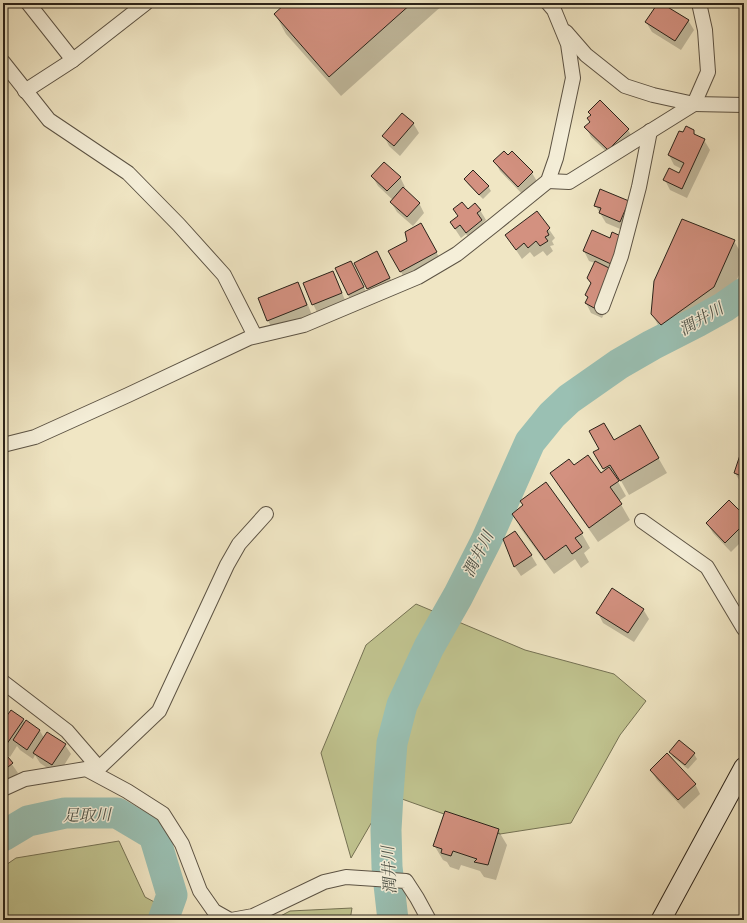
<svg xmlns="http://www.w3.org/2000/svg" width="747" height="923" viewBox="0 0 747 923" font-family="'IM FELL Great Primer','Noto Serif JP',serif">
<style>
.green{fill:#c0c38f;stroke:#757254}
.shadow{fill:#0003}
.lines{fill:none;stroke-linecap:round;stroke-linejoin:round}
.river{stroke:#9ac0b3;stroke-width:31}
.building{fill:#d39180;stroke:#2a2219}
.street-casing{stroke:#5c5344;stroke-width:16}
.secondary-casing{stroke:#2a2219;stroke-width:21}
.street{stroke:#f5efd9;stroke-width:14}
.secondary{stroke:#f5efd9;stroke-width:19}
.labels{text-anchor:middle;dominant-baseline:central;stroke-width:3;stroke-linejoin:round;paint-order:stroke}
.water-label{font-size:16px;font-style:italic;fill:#4c5147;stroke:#f5efd9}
</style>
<rect width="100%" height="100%" fill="#f0e6c4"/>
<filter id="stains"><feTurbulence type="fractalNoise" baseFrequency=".005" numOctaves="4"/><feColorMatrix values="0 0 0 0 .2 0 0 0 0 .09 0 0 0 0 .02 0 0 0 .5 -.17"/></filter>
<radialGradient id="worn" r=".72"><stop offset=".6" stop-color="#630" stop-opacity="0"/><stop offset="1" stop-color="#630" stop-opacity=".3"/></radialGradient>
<g class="green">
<path d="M416,604L525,650L614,674L646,701L620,735L571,823L500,834L388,794L351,858L321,753L366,645Z"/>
<path d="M119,841L145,897L188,920H3V867L16,858Z"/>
<path d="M352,908L350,920H273L290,911Z"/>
</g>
<g class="shadow">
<path d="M287,3H445L341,96L286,34L275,14Z"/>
<path d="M659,3L688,20L694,30L681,50L652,32L646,22Z"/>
<path d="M589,112L628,130L634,140L614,159L591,137L586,127L590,123L592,116Z"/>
<path d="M413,123L419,133L400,156L389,146L384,136Z"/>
<path d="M693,131L696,136L704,140L710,150L687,198L670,190L665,180L679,174L682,169L674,165L669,155Z"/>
<path d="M512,152L532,173L538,183L524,196L500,171L495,161L508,156Z"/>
<path d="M372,176L400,177L405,187L403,189L419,203L424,213L413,226L397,212L391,202L393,200L378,186Z"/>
<path d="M465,179L488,186L491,191L483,199L468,184Z"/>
<path d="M628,201L625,231L606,223L595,205Z"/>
<path d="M467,210H480L486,220L483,223L487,230L473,242L466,234L461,238L451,223Z"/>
<path d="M537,212L555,238L552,241L554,245L550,246L553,251L547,256L543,251L534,257L530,252L522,259L506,235Z"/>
<path d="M420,224L442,262L406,281L390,252L408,242Z"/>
<path d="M610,240L614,272L620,282L602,318L591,313L586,303L588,299L586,295L591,284L588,278L595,263L589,261L584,251Z"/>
<path d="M734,241L744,258V264L725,306L673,344L663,334L652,314Z"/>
<path d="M382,262L395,288L373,298L356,263Z"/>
<path d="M332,272L338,282L346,303L318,314L313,304Z"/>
<path d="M356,272L369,297L354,304L348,295Z"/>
<path d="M298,283L303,293L312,315L274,331L268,321L260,299Z"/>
<path d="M640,426L667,473L629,495L620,479L617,480L626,496L619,501L630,520L598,542L560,488L551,473L574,466L601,474L605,471L595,453Z"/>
<path d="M744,446V488L735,473Z"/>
<path d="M513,514L582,534L590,548L584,553L589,562L581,568L575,559L554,574L521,529Z"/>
<path d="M744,517V539L731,552L713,533L707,523Z"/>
<path d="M504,540L531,555L537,565L521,576L515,567Z"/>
<path d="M643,609L649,619L634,642L603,623L598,613Z"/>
<path d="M23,720L25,723L40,731L44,738L65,745L71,754L58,775L40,763L35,755L33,759L20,750L17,746L10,757L4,753L18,773L3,786V722Z"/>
<path d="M670,752L694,754L697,759L688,769L673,757Z"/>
<path d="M651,770L695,784L700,794L684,809L657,780Z"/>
<path d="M498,830L507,845L496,880L484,877L480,871L461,865L459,870L450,867L447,862L443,860L434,845Z"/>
</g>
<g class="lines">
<g class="river">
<path d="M3,836L28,821L65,813H117L154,835L172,895L163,920"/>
<path d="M393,920L387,867L386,830L388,794L392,743L402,705L429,647L458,596L486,541L530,442L552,415L569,399L619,364L652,345L697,322L724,307L744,293"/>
</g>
</g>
<g class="building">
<path d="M286,3H412L329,77L274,14Z"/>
<path d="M658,3H661L689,20L675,41L645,22Z"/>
<path d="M600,100L629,129L608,150L584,127L590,122L587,118L591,115L588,112Z"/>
<path d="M402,113L414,123L394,146L382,136Z"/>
<path d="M686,126L694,130V134L705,139L682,189L663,180L669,168L679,173L684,163L668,155L679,131L683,132Z"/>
<path d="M504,151L508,155L512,151L533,172L518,187L493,161Z"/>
<path d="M384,162L401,177L387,191L371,176Z"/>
<path d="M473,170L489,186L479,195L464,179Z"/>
<path d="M403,187L420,203L407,217L390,202Z"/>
<path d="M600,189L629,201L620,222L599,213L601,208L594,206Z"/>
<path d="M462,202L468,209L475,203L481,210L477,213L482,220L466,233L460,225L455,229L450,222L458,216L453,209Z"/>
<path d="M537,211L550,228L547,231L549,235L545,237L548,241L540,246L536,241L528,248L524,243L516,250L505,235Z"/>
<path d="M682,219L735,240L714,287L661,325L651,314L654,281Z"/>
<path d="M421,223L437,252L400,272L388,251L407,241L405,232Z"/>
<path d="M592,230L610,238L612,232L623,237L611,264L583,251Z"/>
<path d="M377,251L390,278L367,289L354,263Z"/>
<path d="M351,261L364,287L348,295L335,268Z"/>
<path d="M595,261L615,271L596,309L585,303L588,297L585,295L591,283L587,278Z"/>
<path d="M333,271L342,293L312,305L303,283Z"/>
<path d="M298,282L307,305L267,321L258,298Z"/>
<path d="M604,423L614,440L640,425L659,458L620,481L610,465L603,469L593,452L599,449L589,431Z"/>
<path d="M744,443V477L734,473Z"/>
<path d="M588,455L601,473L609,467L619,481L610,487L622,504L589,528L550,473L569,459L574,465Z"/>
<path d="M546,482L583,533L575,538L582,547L572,554L566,545L545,560L512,514L523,505L520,501Z"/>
<path d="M729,500L744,515V524L725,543L706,523Z"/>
<path d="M515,531L532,555L514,567L503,539Z"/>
<path d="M612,588L644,609L628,633L596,613Z"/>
<path d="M11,710L24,719L4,748L3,721Z"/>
<path d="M26,720L40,730L27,750L13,740Z"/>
<path d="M47,732L66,744L52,765L33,753Z"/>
<path d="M679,740L695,753L685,765L669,752Z"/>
<path d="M3,751L13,763L3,771Z"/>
<path d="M667,753L696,784L678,800L650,770Z"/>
<path d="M445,811L499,829L488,865L474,862L477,859L453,851L451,856L441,853L442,849L433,846Z"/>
</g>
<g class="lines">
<g class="street-casing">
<g id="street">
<path d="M28,3L73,60"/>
<path d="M566,32L586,55L625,86L653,95L694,104L744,105"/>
<path d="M3,62L49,120L128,173L179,225L224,275L255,336"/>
<path d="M25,91L73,60L146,3"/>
<path d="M548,181L569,182L694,104L708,72L705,30L699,3"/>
<path d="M602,307L621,256L639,187L650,131"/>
<path d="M3,445L35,437L128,395L249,338L304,325L418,277L457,254L495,224L548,181L556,158L573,78L568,44L554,10L548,3"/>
<path d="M642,521L707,567L744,629"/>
<path d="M3,682L67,731L99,768L91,769"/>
<path d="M99,768L159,711L227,565L239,544L266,514"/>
<path d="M3,789L25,779L86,769L127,791L163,814L182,844L200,891L214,911L230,920"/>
<path d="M231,920L253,916L324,882L346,877L406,881L417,898L429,920"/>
</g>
</g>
<g class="secondary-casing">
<path id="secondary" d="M661,920L744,767"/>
</g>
<use href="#street" class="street"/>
<use href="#secondary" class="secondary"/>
</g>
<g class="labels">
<g class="water-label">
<text transform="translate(701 319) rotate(-30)">潤井川</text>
<text transform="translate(478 554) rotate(-63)">潤井川</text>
<text transform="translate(87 815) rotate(-1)">足取川</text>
<text transform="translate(389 870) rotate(-93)">潤井川</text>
</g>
</g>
<rect width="747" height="923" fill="none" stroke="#f0e6c4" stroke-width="16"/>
<rect x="4" y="4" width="739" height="915" fill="none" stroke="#2a2219" stroke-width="2"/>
<rect x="8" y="8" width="731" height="907" fill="none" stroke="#2a2219"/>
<rect width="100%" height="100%" filter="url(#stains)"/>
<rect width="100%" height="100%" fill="url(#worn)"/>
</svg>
